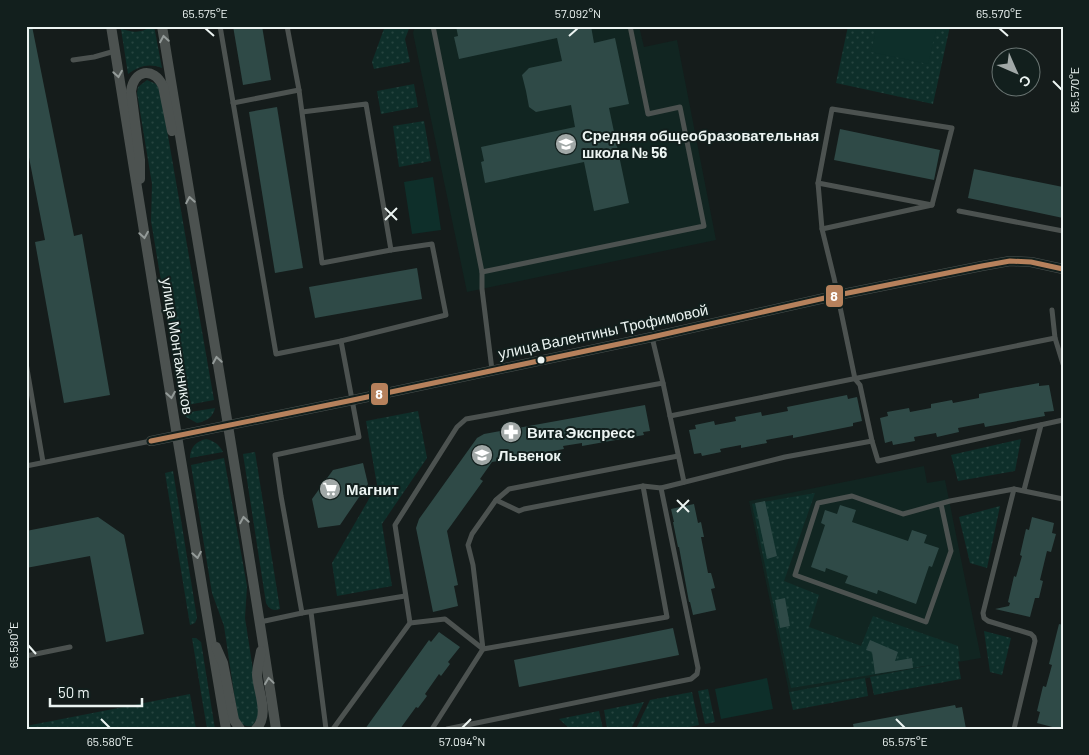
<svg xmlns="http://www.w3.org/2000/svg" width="1089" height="755" viewBox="0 0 1089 755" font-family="Barlow,sans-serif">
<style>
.built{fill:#112521}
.grass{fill:url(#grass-dots)}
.pitch{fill:#0e2f2a}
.building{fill:#2f4a47}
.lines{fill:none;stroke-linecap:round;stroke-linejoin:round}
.lane{stroke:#4c5250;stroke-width:5}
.street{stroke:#4c5250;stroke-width:10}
.bus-1-casing{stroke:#121f1d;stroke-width:9}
.bus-1{stroke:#b6815c;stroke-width:5}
.oneway{stroke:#949b99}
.ticks{fill:none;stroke:#ecf4f2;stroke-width:2}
.bus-dot{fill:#ecf4f2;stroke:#121f1d;stroke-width:2}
.labels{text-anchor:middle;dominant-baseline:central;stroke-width:4;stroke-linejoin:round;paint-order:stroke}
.poi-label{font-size:15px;font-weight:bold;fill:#ecf4f2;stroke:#121f1d;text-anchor:start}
.street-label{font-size:15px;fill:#ecf4f2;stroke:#121f1d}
.line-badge{stroke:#121f1d;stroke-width:2}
.badge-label{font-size:14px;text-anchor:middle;font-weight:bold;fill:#fff}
.neatline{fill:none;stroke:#ecf4f2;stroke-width:2}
.ticks-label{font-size:12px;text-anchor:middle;fill:#ecf4f2}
</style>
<defs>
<pattern id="grass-dots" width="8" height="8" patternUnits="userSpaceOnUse" patternTransform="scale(1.25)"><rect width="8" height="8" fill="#0e2f2a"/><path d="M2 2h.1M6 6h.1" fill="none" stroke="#26443f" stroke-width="1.8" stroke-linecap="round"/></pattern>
</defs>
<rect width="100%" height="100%" fill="#151c1b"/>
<g class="built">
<path d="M415,26H639L644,47L677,40L716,240L467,292L413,33Z"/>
<path d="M924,466L927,483L945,480L981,658L789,692L749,501Z"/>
</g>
<g class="grass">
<path d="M151,26H154L162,68C148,63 140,66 128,74L121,29C132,32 141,34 151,26Z"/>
<path d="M385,26H410L405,39L410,62L374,69L372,62Z"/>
<path d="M848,26H950L933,104L836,83Z"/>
<path d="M147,80L156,84L160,90L214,400L182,406L151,221L152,184L137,93L138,87Z"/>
<path d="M414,84L418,107L381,114L377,91Z"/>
<path d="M424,121L431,161L399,167L393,126Z"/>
<path d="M215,408C213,417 207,421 197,423L186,417L184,413Z"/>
<path d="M418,411L427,458L382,524L392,586L337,596L332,563L377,485L366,421Z"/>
<path d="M206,439C214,441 219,444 223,452L190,458C190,448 196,441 206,439Z"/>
<path d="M1021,439L1015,471L958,481L951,455Z"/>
<path d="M255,452L280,609C273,611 270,610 266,603L243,454Z"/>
<path d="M224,458L247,586L245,618L260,715L252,726C245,727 242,725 238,720L224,626L212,593L191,465Z"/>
<path d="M173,471L197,618L195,623L190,625L165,473Z"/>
<path d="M815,493L784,581L819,595L809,627L861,646L873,616L958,646L960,661H958L961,679L874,695L870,677L937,664L791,688L752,504Z"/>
<path d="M1000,506L987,568L970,563L959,517Z"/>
<path d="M984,631L1011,638L1002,675L990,672Z"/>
<path d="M192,638H196L201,642L215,729H207Z"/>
<path d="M865,678L868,696L793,710L789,692Z"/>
<path d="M708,689L715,722L705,724L698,691Z"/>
<path d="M692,692L699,725L680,729H636L650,700Z"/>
<path d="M190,694L196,729H26V726Z"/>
<path d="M644,702L631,729H607L604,710Z"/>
<path d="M599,711L603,729H570L559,719Z"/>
</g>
<g class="pitch">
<path d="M877,26H918L936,30L928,64L871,52Z"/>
<path d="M433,177L441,230L412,234L404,182Z"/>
<path d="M767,678L773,709L721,719L715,689Z"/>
</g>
<g class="building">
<path d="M26,26H32L74,236L82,234L110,395L64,403L35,242L45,240L26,142Z"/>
<path d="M233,26H262L271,80L243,85Z"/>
<path d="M456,26H591L594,43L615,38L629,104L609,108L629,203L594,211L584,162L485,183L481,162L484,161L481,147L575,127L571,105L536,112L529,107L526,91L522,75L529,68L562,61L557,38L459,59L454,37L458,36Z"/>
<path d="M277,107L303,268L275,273L249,112Z"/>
<path d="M840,129L940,150L934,180L834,160Z"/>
<path d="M974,169L1063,187V218L968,198Z"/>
<path d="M417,268L422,299L315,318L309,287Z"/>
<path d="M1039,383V386L1049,385L1054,411L1044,412L1045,416L985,427L984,423L958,428L959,432L937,437L936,433L914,437L915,441L893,445L892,441L885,443L880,418L888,416L887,412L909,408L910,412L931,408V404L952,400L953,403L979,398V394Z"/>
<path d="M847,395L848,399L857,397L862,421L853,423V426L793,438V435L766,440L767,443L741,448V445L720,449L721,452L702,456L701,453L694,454L689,430L696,429L695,425L714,421L715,425L736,421L735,417L761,412L762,416L788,411L787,407Z"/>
<path d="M645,405L650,431L643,432L644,435L582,446V443L563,446L564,449L492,462L480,479L483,481L447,531L458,585L454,586L458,606L433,612L416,528L419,519L477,438L484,434Z"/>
<path d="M363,463L368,484L340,525L318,528L312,499L333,470Z"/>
<path d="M765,501L777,556L767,559L755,503Z"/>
<path d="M694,504L698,523L701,522L704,537H701L708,573H711L713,580L715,588L711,589L716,610L693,615L690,602H689L679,547H678L673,522H674L671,509Z"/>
<path d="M840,505L856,510L852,522L908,541L912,530L927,535L924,543L939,548L932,567L929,566L916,604L878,590L877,594L845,583L848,576L826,568L825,572L811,567L825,525L821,523L825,510L837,514Z"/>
<path d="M98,517L124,535L144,634L106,642L90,556L26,568V531Z"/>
<path d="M1032,517L1054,523L1052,533L1056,534L1051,552L1047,551L1040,580L1043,581L1039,598H1035L1030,617L995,609L1009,606L1010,603L1008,602L1014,576L1016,577L1022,556L1020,555L1026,529L1029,530Z"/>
<path d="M785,598L790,626L780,628L775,600Z"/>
<path d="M1059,624L1063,625V719L1060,729L1037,723L1040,712L1037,711L1043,686L1046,687L1052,665L1049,664Z"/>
<path d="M673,628L679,655L519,687L514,660Z"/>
<path d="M439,632L460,647L448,662L450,664L441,676L439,674L425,694L427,696L418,708L416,707L400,729H365L429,640L431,642Z"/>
<path d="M870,640L898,652L895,661L912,658L913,668L875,674L872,652L866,650Z"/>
<path d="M955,705L956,708L962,707L966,729H854L853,724Z"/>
</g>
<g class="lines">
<g class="lane">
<path d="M220,26L276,354L341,341L446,315L432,244L391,250"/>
<path d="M287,26L299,90L322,263L391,250L366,104L302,112"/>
<path d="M433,26L482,272L704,226L680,107L648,114L630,26"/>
<path d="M73,60L94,57L115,51"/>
<path d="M233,103L299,90"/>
<path d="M818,183L932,205L822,229"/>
<path d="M932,205L952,128L832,109L818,183L822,229L834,278L855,379L860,385L872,441L878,461L1063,420"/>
<path d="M959,211L1063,231"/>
<path d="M482,272V289L492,370"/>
<path d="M1052,310L1055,338L1063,364"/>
<path d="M652,337L663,383"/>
<path d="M26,363L43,462"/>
<path d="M670,416L1055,338"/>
<path d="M26,466L151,441"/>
<path d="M1024,490L1041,425"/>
<path d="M496,500L519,511L524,509L643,486L661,488L785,457L872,441"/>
<path d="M941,504L951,551L926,622L795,575L818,503L852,496L903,514L950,501L1014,489"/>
<path d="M311,612L326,729"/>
<path d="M302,613L281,496L275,455L359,437L341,341"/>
<path d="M260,622L302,613L405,596"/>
<path d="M410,623L445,619L483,649L667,617L643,486"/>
<path d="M26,656L70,647"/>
<path d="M333,729L410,623L395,525L457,427L466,419L663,383L684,482"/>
<path d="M432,729L483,649L473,565L468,545L472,534L496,500L509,489L678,456"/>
<path d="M447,729L691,679L697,674L698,668L661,488"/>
<path d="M1014,729L1035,641L1034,637L1031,634L988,621L984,618L983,613L1014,489L1063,499"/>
</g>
<g class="street">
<path d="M111,26L177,436L226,729"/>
<path d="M162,26C200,260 241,494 276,729"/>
<path d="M140,179V160L131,91C134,70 153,66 163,86L172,131"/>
<path d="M151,441L353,400L652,337L838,295L982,266L1010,261L1031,262L1063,269"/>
<path d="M216,647L223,663L234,720L240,729"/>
<path d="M256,729C270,715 258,692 257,675C257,667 260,658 261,651"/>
</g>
<g class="bus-1-casing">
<path id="bus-1" d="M151,441L353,400L652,337L838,295L982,266L1010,261L1031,262L1063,269"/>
</g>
<use href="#bus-1" class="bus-1"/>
</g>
<defs><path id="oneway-chevron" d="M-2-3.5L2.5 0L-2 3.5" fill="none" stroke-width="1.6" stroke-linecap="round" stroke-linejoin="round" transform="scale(1.25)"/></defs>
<g class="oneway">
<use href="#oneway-chevron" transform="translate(164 39) rotate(-99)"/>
<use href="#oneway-chevron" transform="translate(118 74) rotate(81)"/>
<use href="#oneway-chevron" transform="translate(190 200) rotate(-100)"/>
<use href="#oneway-chevron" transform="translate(144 235) rotate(81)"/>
<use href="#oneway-chevron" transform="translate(217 360) rotate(-99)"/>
<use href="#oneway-chevron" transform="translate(171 395) rotate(81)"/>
<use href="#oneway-chevron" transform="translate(244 520) rotate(-99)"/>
<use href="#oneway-chevron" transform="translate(197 555) rotate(80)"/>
<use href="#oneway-chevron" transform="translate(269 681) rotate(-98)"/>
</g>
<path class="ticks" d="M205,28L214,36M999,28L1008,36M569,36L578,28M1053,81L1062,90M385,208L397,220M385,220L397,208M677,500L689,512M677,512L689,500M28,645L36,654M101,719L110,728M896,719L905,728M462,728L471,719"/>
<defs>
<g id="school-disc" transform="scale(1.125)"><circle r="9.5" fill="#a1a8a7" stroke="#121f1d"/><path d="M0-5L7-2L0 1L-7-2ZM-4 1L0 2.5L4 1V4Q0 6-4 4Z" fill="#fff"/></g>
<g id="pharmacy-disc" transform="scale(1.125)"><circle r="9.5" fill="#a1a8a7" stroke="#121f1d"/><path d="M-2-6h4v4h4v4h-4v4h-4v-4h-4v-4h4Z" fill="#fff"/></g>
<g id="supermarket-disc" transform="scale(1.125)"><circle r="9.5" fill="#a1a8a7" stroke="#121f1d"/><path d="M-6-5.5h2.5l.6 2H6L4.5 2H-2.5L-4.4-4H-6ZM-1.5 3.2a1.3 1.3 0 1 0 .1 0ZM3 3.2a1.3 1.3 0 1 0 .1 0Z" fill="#fff"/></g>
</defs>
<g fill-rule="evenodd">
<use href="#school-disc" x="566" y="144"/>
<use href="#pharmacy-disc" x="511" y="432"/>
<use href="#school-disc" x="482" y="455"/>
<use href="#supermarket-disc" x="330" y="489"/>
</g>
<circle class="bus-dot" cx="541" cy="360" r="4.5"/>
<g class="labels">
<g class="poi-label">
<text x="582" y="135">Средняя общеобразовательная<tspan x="582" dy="17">школа № 56</tspan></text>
<text x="527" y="432">Вита Экспресс</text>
<text x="498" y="455">Львенок</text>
<text x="346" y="489">Магнит</text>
</g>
<g class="street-label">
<text transform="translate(603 331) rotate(-12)">улица Валентины Трофимовой</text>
<text transform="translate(178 346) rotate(81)">улица Монтажников</text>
</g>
</g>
<g class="line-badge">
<rect x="825" y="284" width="19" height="24" rx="5" fill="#b6815c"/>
<rect x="370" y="382" width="19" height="24" rx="5" fill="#b6815c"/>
</g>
<g class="badge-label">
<text x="834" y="301">8</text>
<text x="379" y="399">8</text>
</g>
<rect width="1089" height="755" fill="none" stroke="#121f1d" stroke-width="55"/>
<g transform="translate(1016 72) rotate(135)"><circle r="24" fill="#121f1d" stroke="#697472"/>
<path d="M0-4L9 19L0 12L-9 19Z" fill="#a1a8a7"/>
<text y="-8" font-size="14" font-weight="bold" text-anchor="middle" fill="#ecf4f2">С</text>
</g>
<path d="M50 698v8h92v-8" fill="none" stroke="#ecf4f2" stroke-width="2.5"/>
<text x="58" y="698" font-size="15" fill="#ecf4f2" stroke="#121f1d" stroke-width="4" paint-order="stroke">50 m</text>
<rect x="28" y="28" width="1034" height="700" class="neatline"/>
<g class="ticks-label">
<text x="205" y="18">65.575°E</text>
<text x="578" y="18">57.092°N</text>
<text x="999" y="18">65.570°E</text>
<text transform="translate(1075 90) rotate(-90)" y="4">65.570°E</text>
<text transform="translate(14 645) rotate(-90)" y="4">65.580°E</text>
<text x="110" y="746">65.580°E</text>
<text x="462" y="746">57.094°N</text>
<text x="905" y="746">65.575°E</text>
</g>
</svg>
